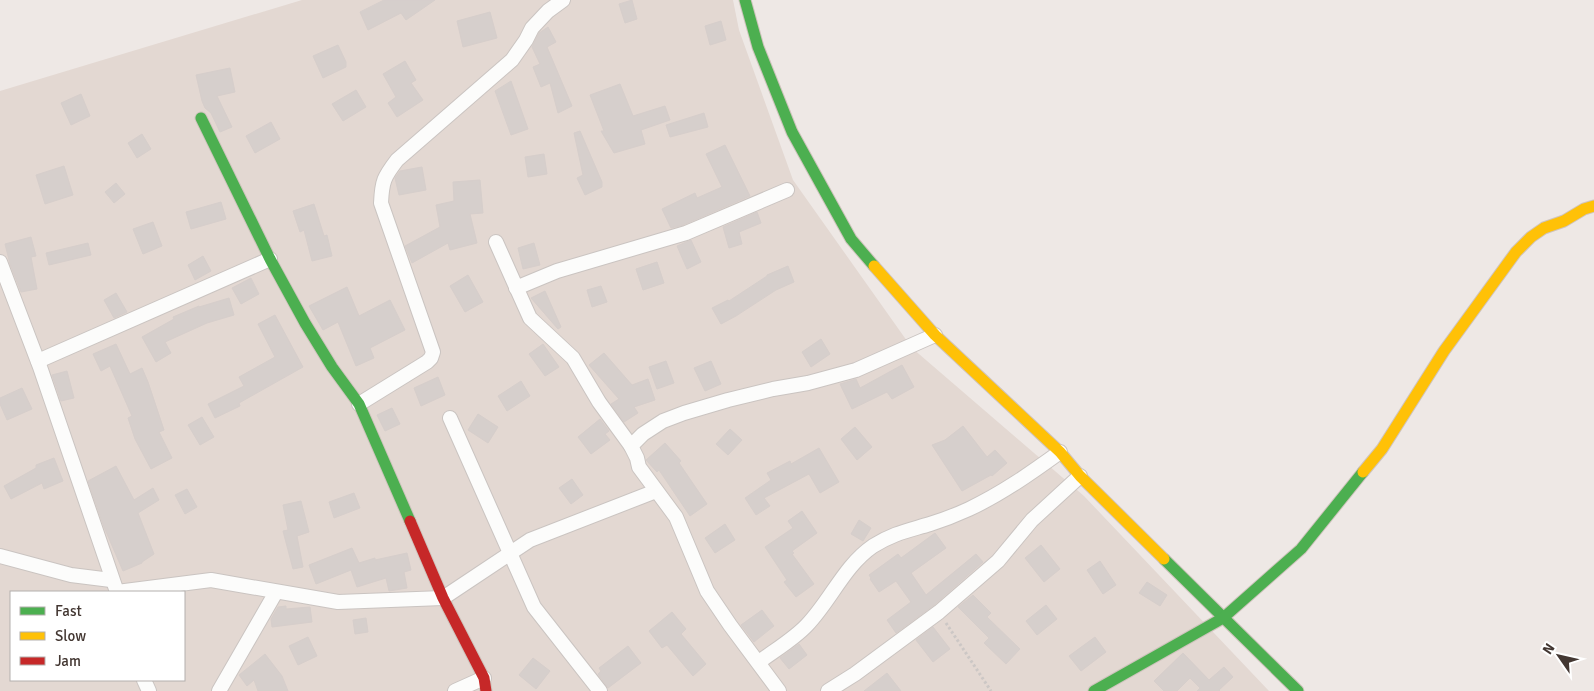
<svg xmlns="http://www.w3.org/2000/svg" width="1594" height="691" viewBox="0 0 1594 691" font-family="Signika,sans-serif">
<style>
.residential{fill:#e3d8d2;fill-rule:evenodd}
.building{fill:#d6cfcc;stroke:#d6cecb}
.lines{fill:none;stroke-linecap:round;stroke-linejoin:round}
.street-casing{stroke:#cac4c1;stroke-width:16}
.fast-casing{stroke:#cfc4bd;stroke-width:13}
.slow-casing{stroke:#cfc4bd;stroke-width:13}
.jam-casing{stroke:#cfc4bd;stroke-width:13}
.path{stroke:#ccc7c5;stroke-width:3;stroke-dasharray:2.5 2.5;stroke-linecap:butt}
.street{stroke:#fcfcfb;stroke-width:14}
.fast{stroke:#4caf50;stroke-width:11}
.slow{stroke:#ffc107;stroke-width:11}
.jam{stroke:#c62828;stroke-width:11}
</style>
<rect width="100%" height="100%" fill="#eee8e5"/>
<path class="residential" d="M302,0H733L739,30L793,180L912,348L1084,496L1269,691H0V91ZM11,592H184V680H11Z"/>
<g class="building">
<path d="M384,0H435L406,20L401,13L368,30L360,12Z"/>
<path d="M632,0L637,19L625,23L619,4Z"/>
<path d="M490,12L497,38L463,47L457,21Z"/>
<path d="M721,21L726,40L710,45L705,26Z"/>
<path d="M548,27L556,42L547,47L572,106L558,113L550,83L541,87L533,67L540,64L532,47L539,33Z"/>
<path d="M338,45L346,62V67L323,78L313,56Z"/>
<path d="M405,61L416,80L411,83L423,100L397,117L388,103L396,97L383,74Z"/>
<path d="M230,68L235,92L217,96L232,127L220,132L211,113L205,108L202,101L196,75Z"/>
<path d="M511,81L528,129L511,135L495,91Z"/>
<path d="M620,84L633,116L665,106L670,120L641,130L645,144L614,153L601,131H604L590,95Z"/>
<path d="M356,90L366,107L343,121L332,104Z"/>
<path d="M81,94L90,116L71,125L61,103Z"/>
<path d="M704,113L708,127L670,137L666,125Z"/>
<path d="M271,122L280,139L255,153L246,136Z"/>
<path d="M580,131L602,182V187L585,195L577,178L583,175L574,133Z"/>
<path d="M142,134L151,149L137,158L128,143Z"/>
<path d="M725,145L750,196L683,225L671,228L662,209L695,193L697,198L722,187L706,154Z"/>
<path d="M544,154L547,174L528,177L525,157Z"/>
<path d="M64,166L73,195L45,204L36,175Z"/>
<path d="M422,167L426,190L399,195L395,178L400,171Z"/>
<path d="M480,180L483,213L470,214L477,243L450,250L448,243L412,263L405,246L440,227L436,205L454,201L453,182Z"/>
<path d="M116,183L125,194L114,203L105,192Z"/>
<path d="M221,202L226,219L191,229L186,212Z"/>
<path d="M314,204L324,236L327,235L332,256L312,261L304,230L300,232L293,211Z"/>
<path d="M757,212L761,223L739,232L742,244L729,248L723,227Z"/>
<path d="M153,222L162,246L143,254L133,229Z"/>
<path d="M31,237L36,256L31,257L37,289L21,292L10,264L5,244Z"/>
<path d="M691,240L701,262L687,269L677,246Z"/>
<path d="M88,243L91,255L49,265L46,253Z"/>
<path d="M534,243L540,265L523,269L518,248Z"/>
<path d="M203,256L211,271L195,280L188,265Z"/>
<path d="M657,262L664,283L643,290L636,269Z"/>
<path d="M788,266L794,282L776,290L736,316L721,324L712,308L728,300L729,301L767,276V275Z"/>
<path d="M468,275L483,302L465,312L450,286Z"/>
<path d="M251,278L259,294L241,304L232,288Z"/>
<path d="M601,286L607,302L592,307L587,290Z"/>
<path d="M347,287L359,316L390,300L405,330L370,348L374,358L356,366L338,322L323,330L309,306Z"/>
<path d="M545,291L561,327L558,329L531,298Z"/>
<path d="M116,293L127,312L114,318L104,300Z"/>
<path d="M229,298L234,315L207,323L165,342L171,353L156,362L142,337L174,319L173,317L199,306V307Z"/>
<path d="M275,315L303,367L239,403L240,406L215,418L208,404L244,386L239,377L275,357L258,324Z"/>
<path d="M821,339L830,354L811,367L802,352Z"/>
<path d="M116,344L130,374L142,368L148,382L164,430L159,432L172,458L151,469L135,439L128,418L132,416L110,366L101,371L93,354Z"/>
<path d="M543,344L559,367L545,376L529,354Z"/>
<path d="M604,353L632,385L648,379L655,400L634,407L638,413L624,422L611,404L619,399L589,365Z"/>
<path d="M666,361L674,383L657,389L649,367Z"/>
<path d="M711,361L721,384L705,391L694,368Z"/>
<path d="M902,365L914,387L892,399L887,392L852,409L840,384L856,379L860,388Z"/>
<path d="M67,371L74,398L61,401L52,375Z"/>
<path d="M438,377L445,395L421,406L414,388Z"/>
<path d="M521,381L530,396L507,411L498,396Z"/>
<path d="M22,388L32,409L7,420L0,404V398Z"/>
<path d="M392,408L400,424L385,431L377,415Z"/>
<path d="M478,414L498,427L488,443L468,430Z"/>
<path d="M202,417L214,437L200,445L188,425Z"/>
<path d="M600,419L609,431L605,434L610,440L591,454L578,437Z"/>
<path d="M963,426L987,457L995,450L1007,463L992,476L991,475L962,491L932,445L945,440Z"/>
<path d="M855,427L872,447L857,460L841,439Z"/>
<path d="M730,429L742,440L728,455L716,444Z"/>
<path d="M665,443L681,461L679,463L707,504L690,516L659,470L657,472L646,460Z"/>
<path d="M819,448L839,482L820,493L809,474L764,498L770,506L756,515L745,498L771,480L767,473L790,461L791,464Z"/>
<path d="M54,458L63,481L44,489L42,483L11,499L4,486L36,468V465Z"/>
<path d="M116,466L134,500L153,488L159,500L138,513L154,554L142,562V563L123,571L104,527L88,481Z"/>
<path d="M572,479L583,495L571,504L559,488Z"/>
<path d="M187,489L197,507L185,514L175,495Z"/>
<path d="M354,493L360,508L334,518L329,502Z"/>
<path d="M301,501L309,532L297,536L303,567L293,569L283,531L288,530L283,505Z"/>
<path d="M802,511L817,533L792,551L794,553L792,554L814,584L796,597L784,582L787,580L765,547L793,528L788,521Z"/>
<path d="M859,520L871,528L863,541L851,534Z"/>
<path d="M725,524L735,540L715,553L705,538Z"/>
<path d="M935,533L946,548L911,573L926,595L976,554L983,562L934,605L896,633L887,620L911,602L896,581L879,592L870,579L871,578L869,575L898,554L901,558Z"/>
<path d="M1041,545L1060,569L1044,582L1025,558Z"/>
<path d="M352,548L359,563L375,558V560L407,553L411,570L404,572L407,588L389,591L386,578L357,587L351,570L316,584L309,565Z"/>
<path d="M1100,561L1116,585L1103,594L1087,570Z"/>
<path d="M1147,582L1167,595L1160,606L1139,593Z"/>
<path d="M973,595L991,613L987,617L1020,649L1006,664L984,643L989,638L958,607Z"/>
<path d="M1046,605L1057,619L1037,635L1026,621Z"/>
<path d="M286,606V609L310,607L312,622L272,627L271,619L278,607Z"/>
<path d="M762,610L774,626L754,642L741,625Z"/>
<path d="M672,612L686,629L681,634L706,664L693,676L667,645L662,648L649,631Z"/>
<path d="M366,618L368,632L355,634L353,620Z"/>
<path d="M933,627L950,649L933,662L916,640Z"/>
<path d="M308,637L317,656L298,665L289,646Z"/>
<path d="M1095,637L1106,652L1081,671L1069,656Z"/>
<path d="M799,644L807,655L789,669L780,658Z"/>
<path d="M628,646L641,663L608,688L598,674L601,671L599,668Z"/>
<path d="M1183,653L1209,680L1224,667L1233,677L1219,690L1220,691H1197L1200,688L1190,678L1177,691H1164L1154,681Z"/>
<path d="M265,654L282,676L288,691H258L254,680L247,686L239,675Z"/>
<path d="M533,658L550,671L536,689L519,675Z"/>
<path d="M887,673L901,691H864Z"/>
</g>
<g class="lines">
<g class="street-casing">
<g id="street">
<path d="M496,242L530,318L573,358L599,402L631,446"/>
<path d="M0,262L40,367L117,592"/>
<path d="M516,288L557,271L686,233L787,190"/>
<path d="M38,361L270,259"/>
<path d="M359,404L427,362L431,358L433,352L381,203C382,181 384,177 397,160L512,60L526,40L532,28L548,11L563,0"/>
<path d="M450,418L534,607L600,691"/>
<path d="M0,556L71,575L111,580"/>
<path d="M117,592L211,580L338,602L443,598L530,540L656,491"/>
<path d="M759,662C775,650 794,639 807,625C831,600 844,566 873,546C894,533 907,531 930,524C943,520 956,515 969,509C1001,494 1031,473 1060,452"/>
<path d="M144,680L149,691"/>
<path d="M219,691L276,592"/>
<path d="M455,691L484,678"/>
<path d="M779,691L730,625L707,591L676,517L639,467L637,458L631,446L643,434L663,421L684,413L728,400L773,389L808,383L856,370L935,335"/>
<path d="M828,691L855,674L939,612L998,561L1032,520L1080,476"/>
</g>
</g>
<g class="fast-casing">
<g id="fast">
<path d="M745,0L758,47L792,132L851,239L874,266"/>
<path d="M201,118L270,259L305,323L332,367L359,404L410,521"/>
<path d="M1164,559L1298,691"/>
<path d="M1094,691L1223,618L1301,549L1363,472"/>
</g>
</g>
<g class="slow-casing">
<g id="slow">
<path d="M874,266L935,335L1060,452L1080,476L1164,559"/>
<path d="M1363,472L1382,449L1444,351L1516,252L1531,237L1544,228L1564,221L1584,209L1594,206"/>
</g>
</g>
<g class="jam-casing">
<path id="jam" d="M410,521L443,598L484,678L486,691"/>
</g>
<path class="path" d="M946,623L991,691"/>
<use href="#street" class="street"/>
<use href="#fast" class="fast"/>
<use href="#slow" class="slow"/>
<use href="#jam" class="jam"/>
</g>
<rect x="10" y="591" width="175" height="90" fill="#ffffff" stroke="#b4afad"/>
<rect x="20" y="607" width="25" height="8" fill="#4caf50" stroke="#b4afad"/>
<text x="55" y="616" font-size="15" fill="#433732">Fast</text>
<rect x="20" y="632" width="25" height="8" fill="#ffc107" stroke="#b4afad"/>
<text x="55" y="641" font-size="15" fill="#433732">Slow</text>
<rect x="20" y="657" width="25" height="8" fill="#c62828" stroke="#b4afad"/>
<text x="55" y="666" font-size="15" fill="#433732">Jam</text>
<g transform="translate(1559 656) rotate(304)" stroke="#ffffff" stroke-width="4" paint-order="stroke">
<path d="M0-4L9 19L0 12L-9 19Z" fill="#433732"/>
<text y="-8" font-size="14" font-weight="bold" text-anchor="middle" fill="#433732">N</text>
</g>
</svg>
